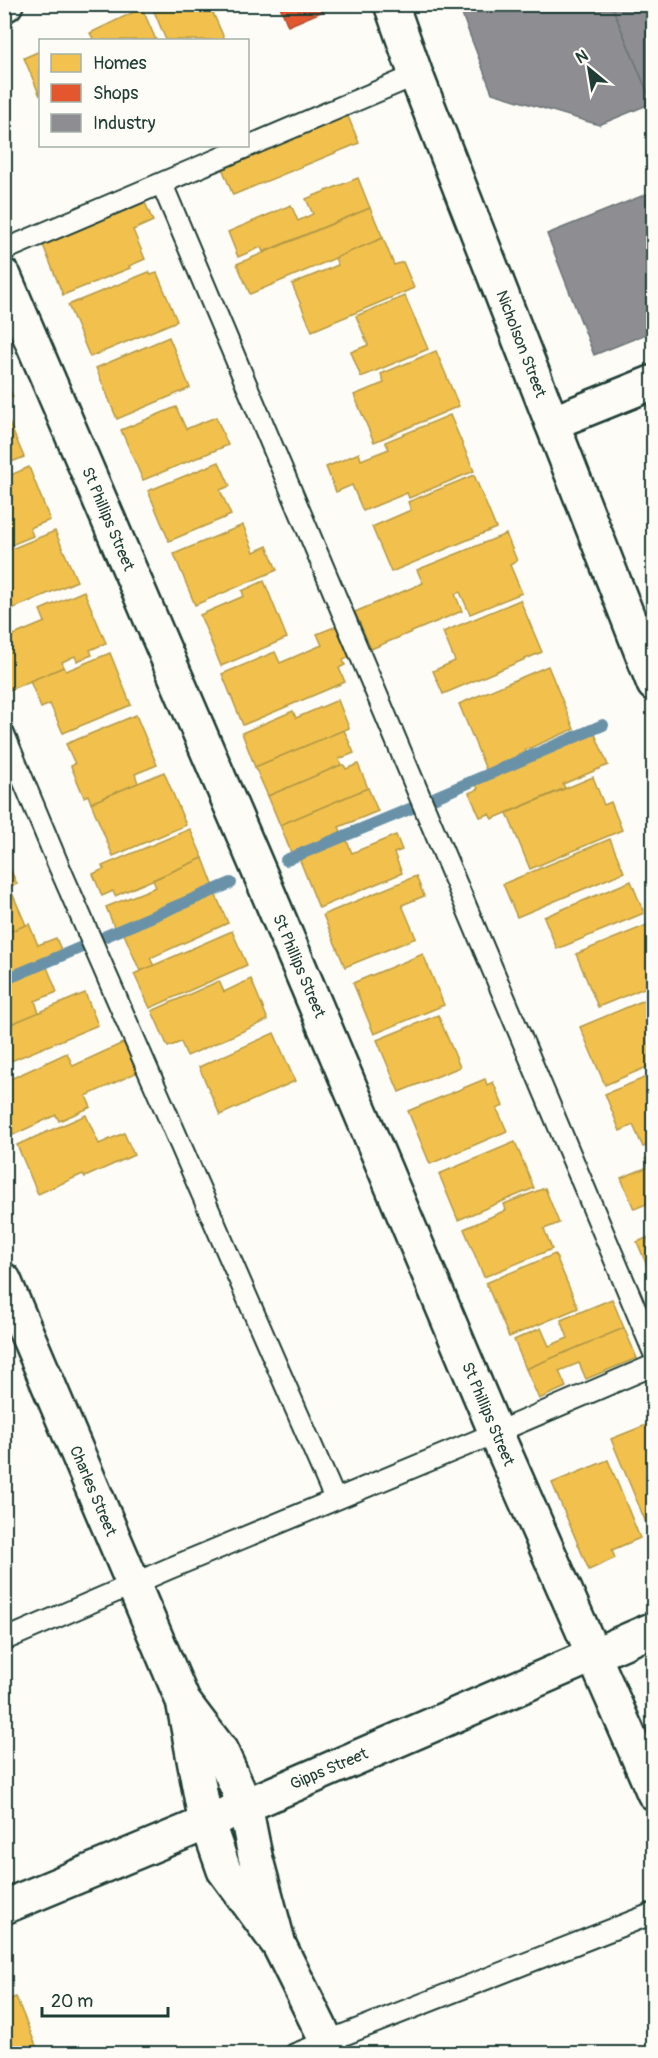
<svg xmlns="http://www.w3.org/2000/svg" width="658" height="2058" viewBox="0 0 658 2058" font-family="Pangolin,sans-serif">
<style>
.homes{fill:#f2c14e;stroke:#b39946;stroke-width:1.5}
.shops{fill:#e4572e;stroke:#a94f30;stroke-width:1.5}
.industry{fill:#8d8d92;stroke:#6c7576;stroke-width:1.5}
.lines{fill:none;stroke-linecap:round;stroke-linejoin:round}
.stream{stroke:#6992a8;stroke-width:12}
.service-casing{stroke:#1f3d34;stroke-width:24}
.minor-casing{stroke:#1f3d34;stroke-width:38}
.tertiary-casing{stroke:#1f3d34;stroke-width:38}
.service{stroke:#fdfcf7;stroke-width:20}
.minor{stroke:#fdfcf7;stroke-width:33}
.tertiary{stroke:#fdfcf7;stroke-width:33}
.labels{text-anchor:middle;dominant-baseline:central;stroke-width:6;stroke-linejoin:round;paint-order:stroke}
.street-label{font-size:16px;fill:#1f3d34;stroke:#fdfcf7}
</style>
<rect width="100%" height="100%" fill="#fdfcf7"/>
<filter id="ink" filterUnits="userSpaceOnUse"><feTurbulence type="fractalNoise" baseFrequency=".0167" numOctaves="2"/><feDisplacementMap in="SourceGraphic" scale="12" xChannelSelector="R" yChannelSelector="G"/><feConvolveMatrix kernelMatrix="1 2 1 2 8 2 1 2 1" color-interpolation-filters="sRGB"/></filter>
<g filter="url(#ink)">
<g class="homes">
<path d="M151,4H209L225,40H166Z"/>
<path d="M142,8L156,40H90L93,38L90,33Z"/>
<path d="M40,51V96L24,58Z"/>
<path d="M345,109L359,143L233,195L220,163Z"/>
<path d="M358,178L370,208L263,252L261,247L238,257L228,232L291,205L298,221L313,214L306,199Z"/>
<path d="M143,198L153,221L133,230L145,259L129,266L130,268L63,295L43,245L57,239L55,235Z"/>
<path d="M370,208L383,238L250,294L237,264Z"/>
<path d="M383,238L394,265L403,262L414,288L312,331L292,284L338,265L335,258Z"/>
<path d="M149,272L151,275L157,273L177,321L90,357L68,305Z"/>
<path d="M405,296L428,349L361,377L351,352L368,345L356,316Z"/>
<path d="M169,337L190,388L117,419L96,368Z"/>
<path d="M436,351L459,406L374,442L354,395L384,383L381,374Z"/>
<path d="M4,377L13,397L4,401Z"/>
<path d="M176,407L186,429L216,417L228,445L143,480L121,430Z"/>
<path d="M4,411L24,457L4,465Z"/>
<path d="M450,415L474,471L409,498L407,493L363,511L352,485L336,492L326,467L359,453L361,460L389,449L385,442Z"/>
<path d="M219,462L230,486L220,490L231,515L169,541L148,491Z"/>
<path d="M29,467L50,520L30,528L33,536L4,548V478Z"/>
<path d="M474,475L496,528L391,572L372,527L411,510L408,502Z"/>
<path d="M243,525L254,552L267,546L277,570L195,605L174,554Z"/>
<path d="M55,531L77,581L7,611L4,606V593L8,592L4,582V552Z"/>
<path d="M506,534L517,561L510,565L522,593L470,614L460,592L455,594L462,611L371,649L355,612L423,583L417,570Z"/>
<path d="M264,581L287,638L221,666L200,615L244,596L242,591Z"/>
<path d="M84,591L106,643L90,650L92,655L77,661L75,656L62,662L64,667L4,692V639L45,622L40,610Z"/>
<path d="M520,600L542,652L443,694L433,671L455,661L443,632Z"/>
<path d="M337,626L350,657L343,660L345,665L339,668L345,682L243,725L222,674L275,652L280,663L322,645L317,634Z"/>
<path d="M110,653L131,705L63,733L50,704L41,708L30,681L64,667L66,671Z"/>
<path d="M548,666L574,729L525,750L528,755L487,772L459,704Z"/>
<path d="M338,700L349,728L255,767L242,733L293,711L296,718Z"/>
<path d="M136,715L157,765L135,774L138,783L91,803L88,795L84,797L71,766L75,764L66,744Z"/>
<path d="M344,730L354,753L339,759L341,765L268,796L255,767Z"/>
<path d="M595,734L608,765L563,784L565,788L492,819L489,814L480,817L469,793L478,789L476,784Z"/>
<path d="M358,764L368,788L280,825L268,796L341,765H344L346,769Z"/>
<path d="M164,772L186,825L113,856L91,803Z"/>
<path d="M593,777L604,805L611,802L622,830L530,869L507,813Z"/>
<path d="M368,788L378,811L339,827L342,834L292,855L280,825Z"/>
<path d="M190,829L203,858L115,896L113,891L102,896L93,874L104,869L102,866Z"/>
<path d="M396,835L402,850L394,853L402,873L319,908L299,858L346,839L352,853Z"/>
<path d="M610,839L624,872L517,917L503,884Z"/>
<path d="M203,858L214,887L115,929L106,907L156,887L153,880Z"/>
<path d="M7,862L17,884L4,889V863Z"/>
<path d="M416,876L424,896L402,905L416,938L345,967L323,915Z"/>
<path d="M631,881L644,913L557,949L544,917Z"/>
<path d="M215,893L228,923L150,958L154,966L140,971L124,934Z"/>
<path d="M13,895L26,925L4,934V898Z"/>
<path d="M654,922V984L598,1007L576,954Z"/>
<path d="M29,924L38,945L56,938L62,952L4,977V934Z"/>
<path d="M232,931L247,965L150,1008L134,974Z"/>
<path d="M423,954L444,1005L374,1034L353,983Z"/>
<path d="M47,967L57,992L35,1001L39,1013L10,1024L9,1019L4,1021V985Z"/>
<path d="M251,979L268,1020L187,1056L181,1042L168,1047L152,1011L219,981L224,992Z"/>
<path d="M85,993L98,1025L4,1064V1027Z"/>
<path d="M654,996V1064L605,1085L580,1027Z"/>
<path d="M438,1015L460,1067L399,1092L377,1040Z"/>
<path d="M274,1033L295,1081L220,1115L199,1067Z"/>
<path d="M125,1042L138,1072L86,1096L91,1107L59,1121L56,1115L13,1135L4,1115V1082L67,1053L73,1066Z"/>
<path d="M654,1074V1143L643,1147L633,1125L620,1131L605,1094Z"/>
<path d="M485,1079L487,1085L493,1082L503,1106L497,1109L507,1131L430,1164L408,1111Z"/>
<path d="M86,1115L99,1144L124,1133L134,1155L85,1177L83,1174L38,1194L17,1145Z"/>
<path d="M515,1142L534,1188L458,1220L439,1174Z"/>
<path d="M654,1155V1201L634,1209L621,1178L648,1167L645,1159Z"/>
<path d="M545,1188L559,1223L544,1229L552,1249L484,1277L464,1229L506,1210L504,1204Z"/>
<path d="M654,1235V1282L637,1242Z"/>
<path d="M555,1254L578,1308L509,1337L486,1283Z"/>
<path d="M612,1299L624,1328L526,1369L514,1340L541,1328L549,1346L568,1338L561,1320Z"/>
<path d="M624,1328L637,1358L586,1379L579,1363L559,1371L566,1387L539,1399L526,1369Z"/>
<path d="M646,1425L654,1442V1542L611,1439Z"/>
<path d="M608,1460L640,1538L612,1550L615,1558L589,1570L552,1483Z"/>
<path d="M16,1997L37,2048L29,2051L30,2054H4V2001Z"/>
</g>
<path class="shops" d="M279,4H327L328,9L288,26Z"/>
<g class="industry">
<path d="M458,4H611L652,103L599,125L492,93Z"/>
<path d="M611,4H654V106L652,103Z"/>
<path d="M654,191V331L594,355L547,234Z"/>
</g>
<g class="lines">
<g class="stream">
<path d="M431,799L603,725"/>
<path d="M286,860L412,808"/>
<path d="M106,936L231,883"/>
<path d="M4,980L89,944"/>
</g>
<g class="service-casing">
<g id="service">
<path d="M162,184L654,1353"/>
<path d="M4,250L416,75"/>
<path d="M4,734L58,864L335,1499"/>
<path d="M4,1640L168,1569L474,1442L654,1365"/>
<path d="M295,2054L654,1913"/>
</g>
</g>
<g class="minor-casing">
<g id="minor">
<path d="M4,5L6,4"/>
<path d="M4,276L261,876L496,1433L654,1793"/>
<path d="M552,423L654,382"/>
<path d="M4,1280L183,1701L221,1751L245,1805L255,1856L279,1945"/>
<path d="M184,1706L204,1813L224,1870L279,1945L333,2054"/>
</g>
</g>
<g class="tertiary-casing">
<g id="tertiary">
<path d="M391,4L416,75L654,684"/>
<path d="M4,1907L187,1831L654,1629"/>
</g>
</g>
<use href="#service" class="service"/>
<use href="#minor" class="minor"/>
<use href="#tertiary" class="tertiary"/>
</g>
</g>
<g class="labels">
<g class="street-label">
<text transform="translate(521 344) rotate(69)">Nicholson Street</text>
<text transform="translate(108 519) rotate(67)">St Phillips Street</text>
<text transform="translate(299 966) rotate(67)">St Phillips Street</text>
<text transform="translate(488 1414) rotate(67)">St Phillips Street</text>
<text transform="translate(93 1491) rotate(67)">Charles Street</text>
<text transform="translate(329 1769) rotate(-23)">Gipps Street</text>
</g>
</g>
<rect width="658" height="2058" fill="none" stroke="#fdfcf7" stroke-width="24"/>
<rect x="12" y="12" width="634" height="2034" fill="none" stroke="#1f3d34" stroke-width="2" filter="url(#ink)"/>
<rect x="39" y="39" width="210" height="108" fill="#fdfcf7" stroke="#a4b0a9" stroke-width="1.5"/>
<rect x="51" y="54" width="30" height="18" fill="#f2c14e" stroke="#a4b0a9" stroke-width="1.5"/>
<text x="93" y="69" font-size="18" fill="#1f3d34">Homes</text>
<rect x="51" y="84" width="30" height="18" fill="#e4572e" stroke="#a4b0a9" stroke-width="1.5"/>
<text x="93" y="99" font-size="18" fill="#1f3d34">Shops</text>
<rect x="51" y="114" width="30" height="18" fill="#8d8d92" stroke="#a4b0a9" stroke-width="1.5"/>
<text x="93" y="129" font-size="18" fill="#1f3d34">Industry</text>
<g transform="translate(589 69) rotate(330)" stroke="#fdfcf7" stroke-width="4.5" paint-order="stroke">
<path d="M0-4.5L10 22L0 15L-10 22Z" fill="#1f3d34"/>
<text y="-9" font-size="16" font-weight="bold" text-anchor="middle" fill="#1f3d34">N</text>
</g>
<path d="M42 2007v9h126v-9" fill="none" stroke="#1f3d34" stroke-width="3"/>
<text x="51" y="2007" font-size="18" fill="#1f3d34" stroke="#fdfcf7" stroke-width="4.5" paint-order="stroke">20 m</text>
</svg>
